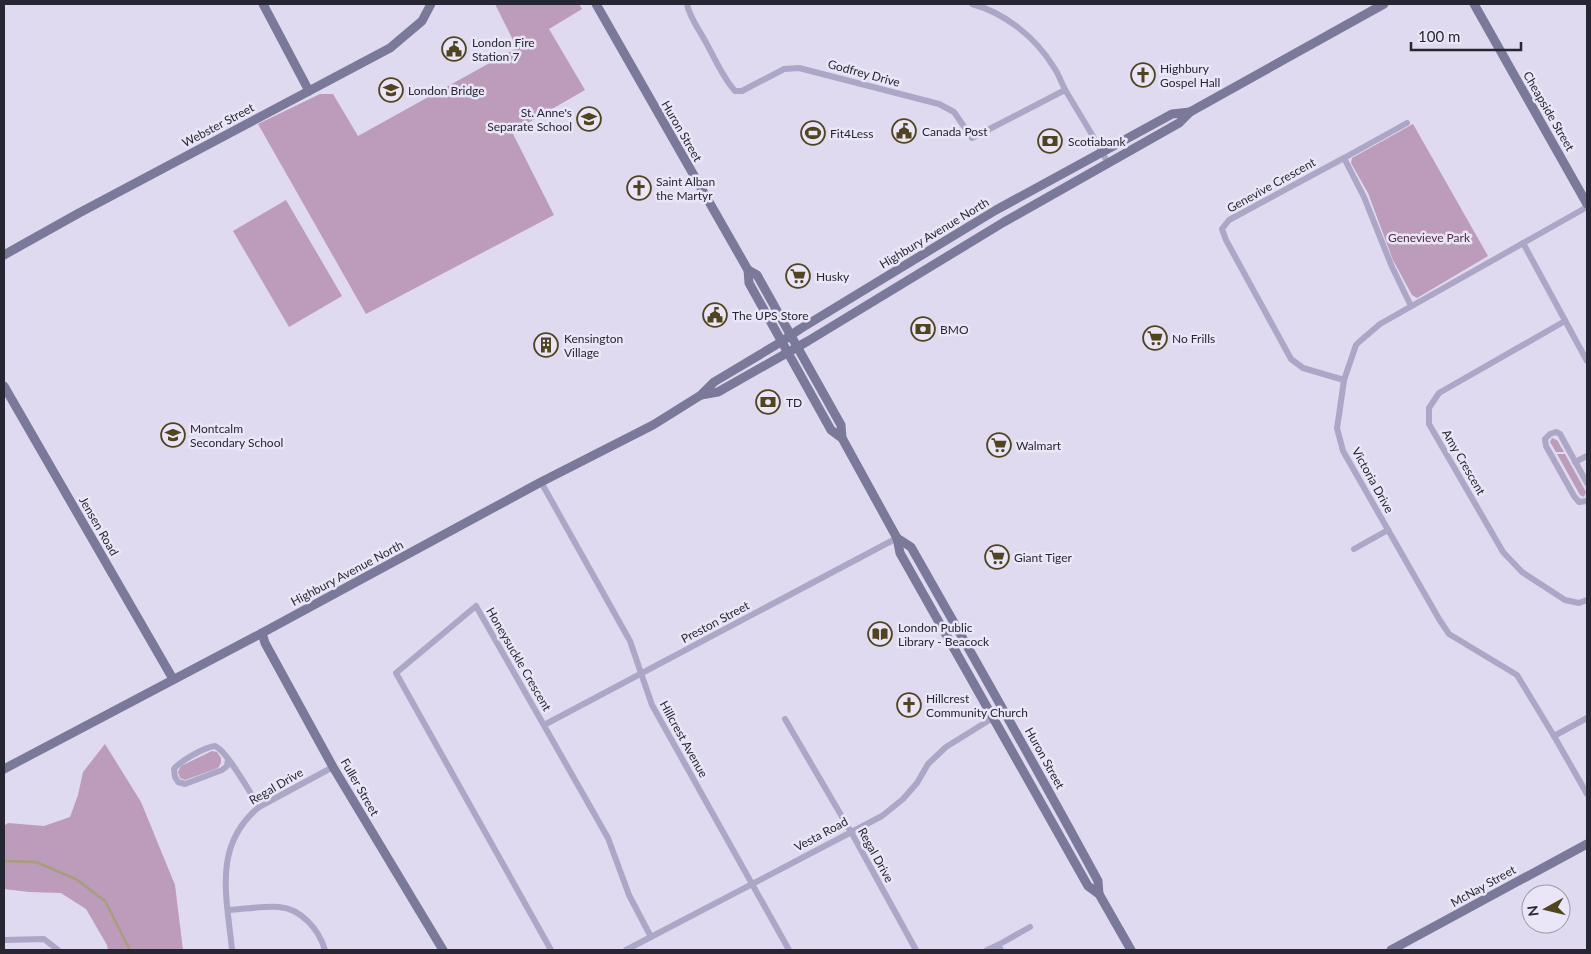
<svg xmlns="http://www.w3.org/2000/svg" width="1591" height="954" viewBox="0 0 1591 954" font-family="Lato,sans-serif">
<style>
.green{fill:#bc9bbb}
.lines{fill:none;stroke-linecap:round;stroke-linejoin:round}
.stream{stroke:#a99e7b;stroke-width:2.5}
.street{stroke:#aca7c6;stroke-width:6}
.secondary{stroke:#7b7999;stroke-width:9}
.labels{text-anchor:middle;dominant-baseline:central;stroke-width:5;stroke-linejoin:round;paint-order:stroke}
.poi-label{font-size:12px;fill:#272733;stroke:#eae6f7;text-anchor:start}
.street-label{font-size:12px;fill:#272733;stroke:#eae6f7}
.park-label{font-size:12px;fill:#4f2d4c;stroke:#eae6f7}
</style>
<rect width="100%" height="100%" fill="#dfdaef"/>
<g class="green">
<path d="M495,4H579L582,9L549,29L585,90L512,132L554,215L366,314L258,124L320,94H333L358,136L517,48Z"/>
<path d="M1413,124L1488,256L1417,298L1412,295L1393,260L1368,193L1351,163L1352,158Z"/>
<path d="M286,200L342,296L289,327L233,231Z"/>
<path d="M1552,438L1557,440L1564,452H1556L1550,442Z"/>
<path d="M1557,454H1565L1586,492L1584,497L1580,495Z"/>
<path d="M105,744L141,802L175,885L183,950H108L107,945L86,909L61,893L29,892L4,889V826L8,823L44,826L70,817L78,795L83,772Z"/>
<path d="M212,751L217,752L221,758V763L218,768L185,780L180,778L178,772L181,766Z"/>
</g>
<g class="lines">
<path class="stream" d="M4,861L36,862L76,879L105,901L130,950"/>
<g class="street">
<path d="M687,4C689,16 698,28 704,39C714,56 722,77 735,91H742L784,69L799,68L939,104L954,112L972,138L1065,90"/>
<path d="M972,4C1005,13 1035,37 1053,66C1059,74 1062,85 1067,93C1081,116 1095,139 1108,163"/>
<path d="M1344,158L1407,123"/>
<path d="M1587,207L1380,324L1359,342L1356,345L1344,380L1339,415L1337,428L1343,451L1439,619L1449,634L1517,675L1554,736L1587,794"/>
<path d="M1523,243L1587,361"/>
<path d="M1565,321L1439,393L1429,408V424L1503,552L1522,572L1565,600L1579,603L1587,600"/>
<path d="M1344,380L1303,368L1291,359L1226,240L1222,229L1229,220L1344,158L1364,197L1392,267L1411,306"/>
<path d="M1575,462L1587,456"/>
<path d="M541,482L630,641L652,705L789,950"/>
<path d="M1587,483L1560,434L1556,432L1550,434L1545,439L1546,446L1574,496L1579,502L1587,501"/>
<path d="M1354,549L1388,530"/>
<path d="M785,719L855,839L916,950"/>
<path d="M544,725L897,538"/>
<path d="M1554,736L1587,718"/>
<path d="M228,760L227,766L222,770L185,784L178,782L175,777L174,769C180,761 205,747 215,746C227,751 251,794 259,807"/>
<path d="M228,910C245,909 263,906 279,907C302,909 319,930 325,950"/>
<path d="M4,940L44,939L58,950"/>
<path d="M998,945L1030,927"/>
<path d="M232,950C227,897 212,846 259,807L333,767"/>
<path d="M551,950L396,673L476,606L608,838L629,895L651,937"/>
<path d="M626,950L882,816L903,799L917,783L928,764L946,747L1004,711"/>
<path d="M987,950L998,945L1001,950"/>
</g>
<g class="secondary">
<path d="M263,4L309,91"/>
<path d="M596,4L748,270L749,283L831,430L842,438L897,538L900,553L1088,886L1099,894L1131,950"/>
<path d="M1474,4L1587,204"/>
<path d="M4,255L79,213L390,48L422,21L431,4"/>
<path d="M748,270L757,275L841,425L842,438"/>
<path d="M4,386L173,679"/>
<path d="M701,395L718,392L808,341L1004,222L1179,123L1190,112L1384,4"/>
<path d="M897,538L911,547C974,658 1037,768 1098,881L1099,894"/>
<path d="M262,633L265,643L333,767L443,950"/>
<path d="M4,769L262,633L541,482L653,425L701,395L714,382L781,342L800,329L996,210L1172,114L1190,112"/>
<path d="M1391,950L1587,844"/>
</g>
</g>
<defs>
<g id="civic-ring" transform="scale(1.25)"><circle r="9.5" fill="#eae6f7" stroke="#504520" stroke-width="1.5"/><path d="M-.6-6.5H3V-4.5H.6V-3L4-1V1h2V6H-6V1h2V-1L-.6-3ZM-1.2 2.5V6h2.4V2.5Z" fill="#504520"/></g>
<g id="church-ring" transform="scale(1.25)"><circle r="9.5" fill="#eae6f7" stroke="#504520" stroke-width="1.5"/><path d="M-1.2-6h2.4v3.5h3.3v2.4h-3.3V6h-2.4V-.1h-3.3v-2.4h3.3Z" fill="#504520"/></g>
<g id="school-ring" transform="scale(1.25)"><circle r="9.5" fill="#eae6f7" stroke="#504520" stroke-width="1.5"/><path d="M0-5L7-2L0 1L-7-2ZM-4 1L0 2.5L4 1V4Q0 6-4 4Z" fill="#504520"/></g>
<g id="stadium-ring" transform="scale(1.25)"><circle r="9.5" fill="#eae6f7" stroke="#504520" stroke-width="1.5"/><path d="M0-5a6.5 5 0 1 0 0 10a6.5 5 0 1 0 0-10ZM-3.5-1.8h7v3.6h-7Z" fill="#504520"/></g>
<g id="bank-ring" transform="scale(1.25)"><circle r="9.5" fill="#eae6f7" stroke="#504520" stroke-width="1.5"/><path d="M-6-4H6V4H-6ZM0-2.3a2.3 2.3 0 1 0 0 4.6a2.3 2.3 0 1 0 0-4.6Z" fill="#504520"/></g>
<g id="supermarket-ring" transform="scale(1.25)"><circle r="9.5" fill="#eae6f7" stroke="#504520" stroke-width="1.5"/><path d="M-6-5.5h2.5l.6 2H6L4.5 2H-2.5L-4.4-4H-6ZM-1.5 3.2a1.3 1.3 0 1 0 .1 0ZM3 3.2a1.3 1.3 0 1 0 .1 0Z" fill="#504520"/></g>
<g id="building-ring" transform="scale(1.25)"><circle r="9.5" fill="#eae6f7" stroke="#504520" stroke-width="1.5"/><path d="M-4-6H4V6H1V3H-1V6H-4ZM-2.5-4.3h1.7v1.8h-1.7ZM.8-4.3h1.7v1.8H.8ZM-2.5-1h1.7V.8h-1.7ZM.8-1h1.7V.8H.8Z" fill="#504520"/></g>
<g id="library-ring" transform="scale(1.25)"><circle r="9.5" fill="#eae6f7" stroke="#504520" stroke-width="1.5"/><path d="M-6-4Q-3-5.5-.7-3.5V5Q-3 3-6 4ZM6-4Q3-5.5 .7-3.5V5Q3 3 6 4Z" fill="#504520"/></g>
</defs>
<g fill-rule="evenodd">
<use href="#civic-ring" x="454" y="49"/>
<use href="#church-ring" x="1143" y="75"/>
<use href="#school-ring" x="391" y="90"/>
<use href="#school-ring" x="589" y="119"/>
<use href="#civic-ring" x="904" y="131"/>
<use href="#stadium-ring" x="813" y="133"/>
<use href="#bank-ring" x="1050" y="141"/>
<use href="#church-ring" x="639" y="188"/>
<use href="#supermarket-ring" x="798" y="276"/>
<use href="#civic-ring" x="715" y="315"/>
<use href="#bank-ring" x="923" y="329"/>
<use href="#supermarket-ring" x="1155" y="338"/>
<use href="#building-ring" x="546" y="345"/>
<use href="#bank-ring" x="768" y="402"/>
<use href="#school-ring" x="173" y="435"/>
<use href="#supermarket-ring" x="999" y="445"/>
<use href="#supermarket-ring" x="997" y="557"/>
<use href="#library-ring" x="880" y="634"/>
<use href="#church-ring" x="909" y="705"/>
</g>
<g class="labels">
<g class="poi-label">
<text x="472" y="42">London Fire<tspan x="472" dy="14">Station 7</tspan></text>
<text x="1160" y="68">Highbury<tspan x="1160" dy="14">Gospel Hall</tspan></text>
<text x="408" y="90">London Bridge</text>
<text x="572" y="112" text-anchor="end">St. Anne's<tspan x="572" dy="14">Separate School</tspan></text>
<text x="922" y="131">Canada Post</text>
<text x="830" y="133">Fit4Less</text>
<text x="1068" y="141">Scotiabank</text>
<text x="656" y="181">Saint Alban<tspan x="656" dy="14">the Martyr</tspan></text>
<text x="816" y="276">Husky</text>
<text x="732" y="315">The UPS Store</text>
<text x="940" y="329">BMO</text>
<text x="564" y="338">Kensington<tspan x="564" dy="14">Village</tspan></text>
<text x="1172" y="338">No Frills</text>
<text x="786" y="402">TD</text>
<text x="190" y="428">Montcalm<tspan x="190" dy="14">Secondary School</tspan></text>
<text x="1016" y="445">Walmart</text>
<text x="1014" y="557">Giant Tiger</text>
<text x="898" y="627">London Public<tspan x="898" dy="14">Library - Beacock</tspan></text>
<text x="926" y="698">Hillcrest<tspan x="926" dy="14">Community Church</tspan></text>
</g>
<g class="street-label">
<text transform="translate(864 73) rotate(15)">Godfrey Drive</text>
<text transform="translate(1549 111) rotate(60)">Cheapside Street</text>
<text transform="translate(218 125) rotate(-28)">Webster Street</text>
<text transform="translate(682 131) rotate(60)">Huron Street</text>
<text transform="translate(1271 185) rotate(-29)">Genevive Crescent</text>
<text transform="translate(934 233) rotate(-31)">Highbury Avenue North</text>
<text transform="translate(1464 462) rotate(60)">Amy Crescent</text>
<text transform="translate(1373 480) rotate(61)">Victoria Drive</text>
<text transform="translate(99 526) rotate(60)">Jensen Road</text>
<text transform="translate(347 573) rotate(-28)">Highbury Avenue North</text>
<text transform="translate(715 622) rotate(-28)">Preston Street</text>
<text transform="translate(519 659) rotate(60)">Honeysuckle Crescent</text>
<text transform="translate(684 739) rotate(61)">Hillcrest Avenue</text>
<text transform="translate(1045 758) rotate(61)">Huron Street</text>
<text transform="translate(276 786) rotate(-30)">Regal Drive</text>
<text transform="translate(360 787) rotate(60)">Fuller Street</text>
<text transform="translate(821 834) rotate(-28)">Vesta Road</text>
<text transform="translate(876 855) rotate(61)">Regal Drive</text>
<text transform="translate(1483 886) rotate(-29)">McNay Street</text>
</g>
<g class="park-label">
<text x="1429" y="237">Genevieve Park</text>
</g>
</g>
<rect width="1591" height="954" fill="none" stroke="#272733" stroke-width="10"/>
<g transform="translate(1546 909) rotate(262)"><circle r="24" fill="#eae6f7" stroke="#9c9aa9"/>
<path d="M0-4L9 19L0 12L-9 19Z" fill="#504520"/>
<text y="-8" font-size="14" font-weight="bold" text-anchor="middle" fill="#272733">N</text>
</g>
<path d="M1411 42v8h110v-8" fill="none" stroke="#272733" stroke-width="2.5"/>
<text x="1418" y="42" font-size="15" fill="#272733" stroke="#eae6f7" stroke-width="4" paint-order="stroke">100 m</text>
</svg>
